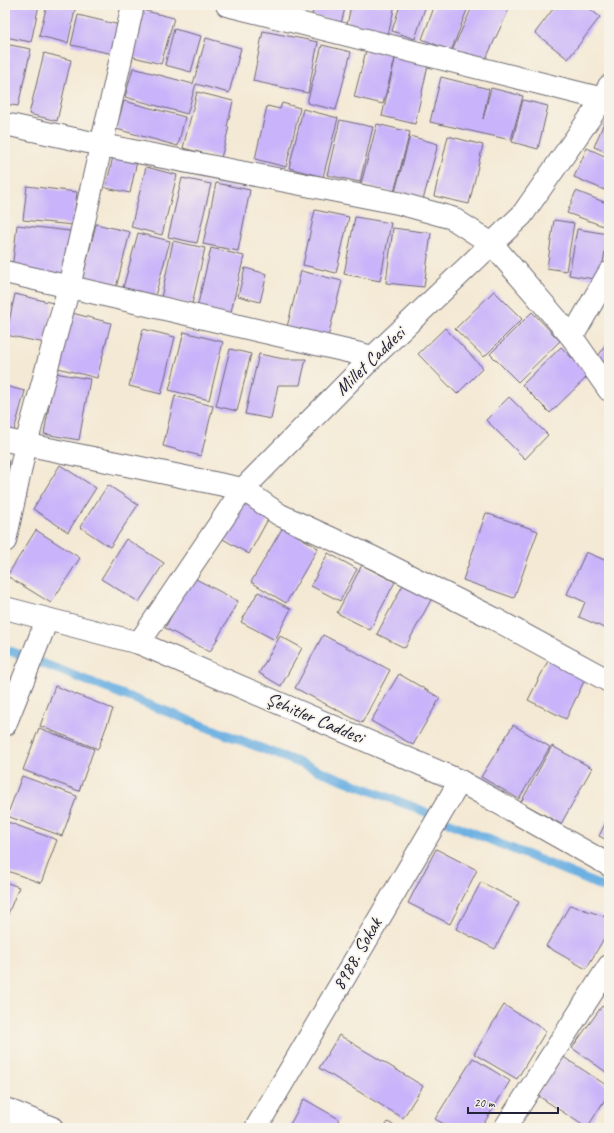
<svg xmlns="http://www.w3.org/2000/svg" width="614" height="1133" viewBox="0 0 614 1133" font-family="Caveat,sans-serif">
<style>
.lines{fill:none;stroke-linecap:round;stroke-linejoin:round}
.stream{stroke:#6cb0e2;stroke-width:9}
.building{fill:#c9b3fa}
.minor-casing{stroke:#6c6871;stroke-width:24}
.minor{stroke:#fff;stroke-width:22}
.labels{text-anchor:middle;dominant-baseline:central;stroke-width:3.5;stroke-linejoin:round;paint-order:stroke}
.street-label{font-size:19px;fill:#22223b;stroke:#f7f3e8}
</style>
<rect width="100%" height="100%" fill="#f7f3e8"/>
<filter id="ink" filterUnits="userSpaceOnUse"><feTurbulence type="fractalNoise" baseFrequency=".025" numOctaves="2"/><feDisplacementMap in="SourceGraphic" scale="8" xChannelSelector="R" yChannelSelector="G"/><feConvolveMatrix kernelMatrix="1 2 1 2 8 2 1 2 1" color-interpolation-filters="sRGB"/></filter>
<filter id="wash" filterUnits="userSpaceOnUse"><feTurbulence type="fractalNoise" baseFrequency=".012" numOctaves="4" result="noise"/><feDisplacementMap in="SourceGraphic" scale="16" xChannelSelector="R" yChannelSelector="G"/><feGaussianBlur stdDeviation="0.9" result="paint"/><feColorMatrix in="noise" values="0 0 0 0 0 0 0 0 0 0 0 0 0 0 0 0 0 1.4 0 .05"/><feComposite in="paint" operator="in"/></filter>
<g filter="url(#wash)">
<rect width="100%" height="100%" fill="#f4e9d4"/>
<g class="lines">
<path class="stream" d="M5,649L421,810C483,839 547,861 609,890"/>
</g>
<g id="blocks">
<g class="building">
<path d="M5,5H39L31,42L5,37Z"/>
<path d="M47,5H76L68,43L39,36Z"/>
<path d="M314,5H346L341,23L312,15Z"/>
<path d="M351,5H395L388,35L347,25Z"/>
<path d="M400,5H426L415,39L392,31Z"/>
<path d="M435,5H469L451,51L422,39Z"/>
<path d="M473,5H501L509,9L483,65L452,51Z"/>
<path d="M556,5H585L600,17L568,59L535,33Z"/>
<path d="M138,9L174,18L161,64L126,55Z"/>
<path d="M78,15L124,26L118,55L71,45Z"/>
<path d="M174,29L201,36L191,72L165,65Z"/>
<path d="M263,31L318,42L308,93L253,81Z"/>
<path d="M206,38L241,48L229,93L196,84L187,114L125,97L133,68L193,84Z"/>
<path d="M5,44L31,49L18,106L5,104Z"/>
<path d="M322,45L351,52L336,110L307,103Z"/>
<path d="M367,47L428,65L415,124L382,116L395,59L383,104L354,97Z"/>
<path d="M44,53L71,60L57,121L29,114Z"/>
<path d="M441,77L489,89L483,119L491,88L523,96L511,140L430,122Z"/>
<path d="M197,92L233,101L227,127H229L221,158L183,148Z"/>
<path d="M523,100L548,106L538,149L512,142Z"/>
<path d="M124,101L185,117L178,146L116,129Z"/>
<path d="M282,103L300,108L286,167L255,159L267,106L280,109Z"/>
<path d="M303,109L338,118L323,177L289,168Z"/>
<path d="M609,111V153L594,147Z"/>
<path d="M340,120L373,127L360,182L327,175Z"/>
<path d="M377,124L410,132L394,192L361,184Z"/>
<path d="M410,136L438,144L423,200L395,192Z"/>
<path d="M448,136L483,145L469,204L434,196Z"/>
<path d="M587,148L609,158V192L574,177Z"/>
<path d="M113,156L137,161L130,193L106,188Z"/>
<path d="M146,167L177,175L162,235L131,227Z"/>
<path d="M182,178L211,184L197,243L168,237Z"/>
<path d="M216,183L250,190L238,251L203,244Z"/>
<path d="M27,186L77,192L73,225L23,220Z"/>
<path d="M576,191L609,204V228L567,213Z"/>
<path d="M315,210L349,217L336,273L303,265Z"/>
<path d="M355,217L391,223L380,281L344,274Z"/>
<path d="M554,220L574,223L566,271L547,268Z"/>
<path d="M96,224L130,232L116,288L82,280Z"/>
<path d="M17,225L70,231L64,277L12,270Z"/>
<path d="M393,228L431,233L424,287L386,283Z"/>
<path d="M577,229L608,234L600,280L569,275Z"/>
<path d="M138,233L170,241L155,296L123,288Z"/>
<path d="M173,241L205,248L192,304L161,298Z"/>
<path d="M211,248L244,256L230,316L197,308Z"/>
<path d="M245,268L267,274L260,302L238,296Z"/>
<path d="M301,271L342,281L327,341L286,331Z"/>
<path d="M494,291L522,319L484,357L455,329Z"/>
<path d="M15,294L53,303L45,343L6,335Z"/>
<path d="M532,312L560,341L518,382L490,354Z"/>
<path d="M72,313L111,323L97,378L58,368Z"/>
<path d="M445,328L483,368L457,394L418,354Z"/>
<path d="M143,329L175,337L161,394L129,386Z"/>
<path d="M184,332L223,342L209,400L169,390Z"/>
<path d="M609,339V368L596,360Z"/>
<path d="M561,347L589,375L550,413L522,385Z"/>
<path d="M230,349L251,354L237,411L216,406Z"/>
<path d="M259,354L284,359H306L300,385H278L271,419L245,414Z"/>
<path d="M55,373L90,379L79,440L44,434Z"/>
<path d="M5,386L25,391L12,438L5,436Z"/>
<path d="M175,396L213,406L201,456L163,446Z"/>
<path d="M509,397L548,435L525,459L486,420Z"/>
<path d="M5,460L9,461L6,475H5Z"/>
<path d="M60,465L96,488L68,532L33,509Z"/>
<path d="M108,485L138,505L110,547L80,527Z"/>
<path d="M243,499L271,514L249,554L221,538Z"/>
<path d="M486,513L538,531L514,598L463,580Z"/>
<path d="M283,527L318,548L286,603L251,582Z"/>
<path d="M36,530L80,558L51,603L7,576Z"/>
<path d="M126,539L164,563L139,602L101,579Z"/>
<path d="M586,552L609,562V630L579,617L585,602L567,594Z"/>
<path d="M328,553L357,569L340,601L311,586Z"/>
<path d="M362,565L395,582L370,630L337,613Z"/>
<path d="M192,577L238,601L210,652L165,628Z"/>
<path d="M404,583L432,598L405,648L377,634Z"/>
<path d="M258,592L291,609L275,640L241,622Z"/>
<path d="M323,635L390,670L362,723L295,688Z"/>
<path d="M280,636L302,648L281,686L259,673Z"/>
<path d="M550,657L587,675L566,719L528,700Z"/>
<path d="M399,674L440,698L413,745L371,721Z"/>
<path d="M55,686L113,709L98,749L40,726Z"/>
<path d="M513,725L550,747L519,799L481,777Z"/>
<path d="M39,728L94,749L79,791L23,770Z"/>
<path d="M552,746L592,768L561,824L521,802Z"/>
<path d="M22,776L77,796L62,836L7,816Z"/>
<path d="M609,816V841L599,836Z"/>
<path d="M5,821L57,840L41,883L5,870Z"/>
<path d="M436,849L477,870L450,924L408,903Z"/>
<path d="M5,882L19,887L5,921Z"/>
<path d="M481,882L519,902L495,949L456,929Z"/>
<path d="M570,905L609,918V930L586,969L546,946Z"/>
<path d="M504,1005L546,1031L517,1079L474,1054Z"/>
<path d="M602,1006L609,1011V1074L572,1048Z"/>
<path d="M339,1035L423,1086L403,1118L319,1068Z"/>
<path d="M562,1056L609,1087V1093L587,1128L537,1095Z"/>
<path d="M473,1058L510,1081L481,1128H451L435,1119Z"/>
<path d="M304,1099L339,1119L334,1128H288Z"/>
<path d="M388,1122L398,1128H384Z"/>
</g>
</g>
</g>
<g filter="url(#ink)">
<use href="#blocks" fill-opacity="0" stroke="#6c6871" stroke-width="1"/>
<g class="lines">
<g class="minor-casing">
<g id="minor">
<path d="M227,5L603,99"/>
<path d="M5,124L102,145L398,203L452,218L492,244L572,337L609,390"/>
<path d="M5,272L373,357"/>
<path d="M572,337L609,273"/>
<path d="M5,440L243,489L280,515L374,558L493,618L609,681"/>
<path d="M5,541L26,444L69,287L133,5"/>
<path d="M5,608L139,643L460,781L609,865"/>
<path d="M139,643L243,489L373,357L522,215L603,99L609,86"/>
<path d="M5,725L47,620"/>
<path d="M5,1109L52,1128"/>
<path d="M256,1128L460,781"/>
<path d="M505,1128L609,966"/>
</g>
</g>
<use href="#minor" class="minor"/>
</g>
</g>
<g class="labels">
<g class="street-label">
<text transform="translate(370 361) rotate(-44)">Millet Caddesi</text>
<text transform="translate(315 718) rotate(23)">Şehitler Caddesi</text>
<text transform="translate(357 954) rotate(-60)">8988. Sokak</text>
</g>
</g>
<rect width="614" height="1133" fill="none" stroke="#f7f3e8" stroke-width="20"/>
<path d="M468 1107v6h90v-6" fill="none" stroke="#22223b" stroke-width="2"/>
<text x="474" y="1107" font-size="12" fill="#22223b" stroke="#f7f3e8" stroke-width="3" paint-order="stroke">20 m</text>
</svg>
